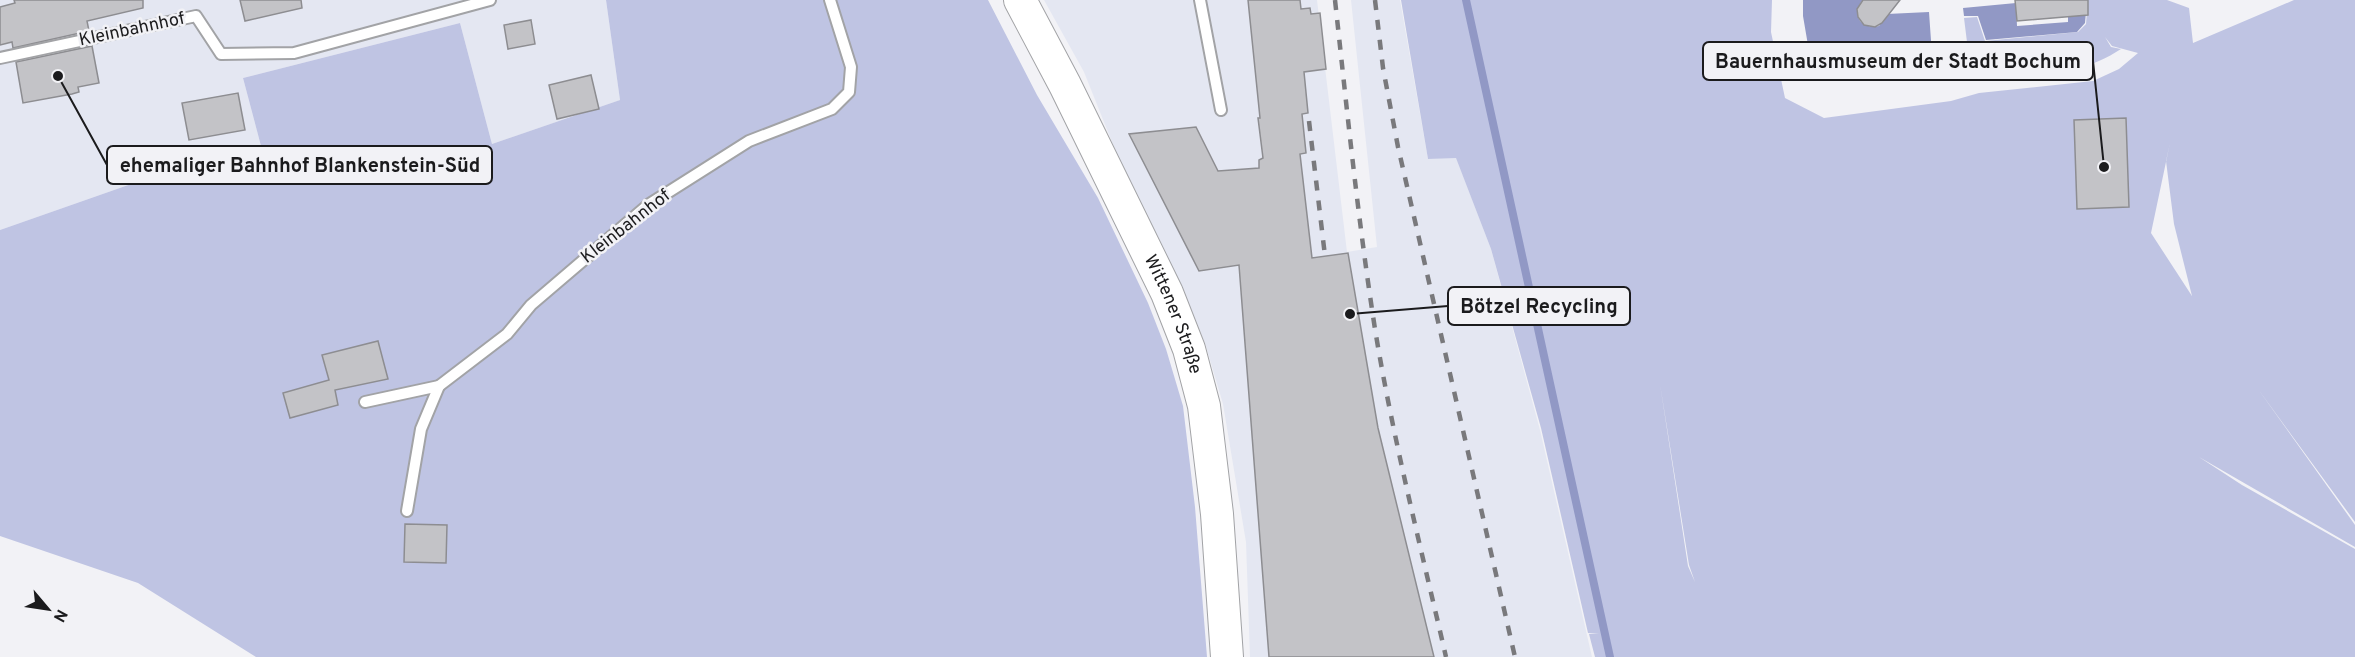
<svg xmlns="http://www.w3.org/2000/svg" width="2355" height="657" viewBox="0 0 2355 657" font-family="Overpass,sans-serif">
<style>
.built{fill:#e4e7f2}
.green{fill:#bfc4e3;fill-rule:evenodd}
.water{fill:#9198c5}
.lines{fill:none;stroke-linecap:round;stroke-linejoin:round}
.stream{stroke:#9198c5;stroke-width:8}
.building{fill:#c3c3c7;stroke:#8d8d91;stroke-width:1.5}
.lane-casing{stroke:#a2a3a6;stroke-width:14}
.secondary-casing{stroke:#a2a3a6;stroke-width:34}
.lane{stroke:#fff;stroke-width:10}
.secondary{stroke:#fff;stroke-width:32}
.rail{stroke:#79797c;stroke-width:4.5;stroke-dasharray:10 10;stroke-linecap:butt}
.labels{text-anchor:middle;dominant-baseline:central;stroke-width:5;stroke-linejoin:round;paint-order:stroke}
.street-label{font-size:18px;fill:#1b1b1d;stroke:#f2f2f6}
.leader{fill:none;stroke:#1b1b1d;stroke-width:2}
.callout-dot{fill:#1b1b1d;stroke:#f2f2f6;stroke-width:2}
.callout{fill:#f2f2f6;stroke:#1b1b1d;stroke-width:2}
.callout-label{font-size:20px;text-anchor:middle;font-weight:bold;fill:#1b1b1d}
</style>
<rect width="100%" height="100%" fill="#f2f2f6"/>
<g class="built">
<path d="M0,0H606L620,100L492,144L460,23L243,78L261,146L154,176L0,230Z"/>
<path d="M1044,0H1317L1347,252L1377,247L1351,0H1400L1428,159L1456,157L1491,249L1540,430L1592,657H1250L1246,542L1223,404L1205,343L1181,285L1126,177L1084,72Z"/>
</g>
<g class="green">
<path d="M606,0H988L1037,95L1098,198L1148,303L1166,349L1183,406L1195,507L1207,657H256L138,583L0,536V230L154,176L261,146L243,78L460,23L492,144L620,100Z"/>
<path d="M1401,0H1772L1771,32L1785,98L1824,118L1951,101L1979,93L2093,81L2119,69L2138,53L2112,46L2105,37L2111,47L2121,49C2077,78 2030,75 1980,78L1970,66L1964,18L1977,17L1985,41L2078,32L2086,24L2088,0H2167L2189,8L2193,43L2294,0H2355V522L2258,389L2355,525V547L2199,457L2242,485L2355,549V657H1595L1589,634H1599L1588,633L1541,428L1491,249L1456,158L1428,159ZM2170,143L2166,161L2174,224L2192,296L2151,233ZM1660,384L1689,565L1695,582L1688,566Z"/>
</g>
<g class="water">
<path d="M1803,0H1863C1850,14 1861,30 1879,26L1887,14L1929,12L1933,69L1830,77L1810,57L1803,16Z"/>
<path d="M2068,0H2087L2085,23L2077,32L1986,40L1978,16H1964L1963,8L2016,3L2017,26L2068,22Z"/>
</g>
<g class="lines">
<path class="stream" d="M1466,0L1610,657"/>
</g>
<g class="building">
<path d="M14,0H143V8L87,21L89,31L13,48L12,42L0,45V7L15,3Z"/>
<path d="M240,0H301L302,8L245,21Z"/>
<path d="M1248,0H1300L1301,9L1310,8L1311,14L1320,13L1326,69L1304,72L1308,113L1302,114L1306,153L1300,154L1312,258L1348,253L1378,428L1434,657H1269L1239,265L1199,271L1129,134L1196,127L1218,171L1259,168V160L1263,158L1258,118H1260Z"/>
<path d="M1863,0H1900L1882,23L1875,27L1864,25L1858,17L1857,9Z"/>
<path d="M2015,0H2088V15L2017,21Z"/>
<path d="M531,20L535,44L508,49L504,25Z"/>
<path d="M92,46L99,83L78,87L79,92L72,94L23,103L16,62Z"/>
<path d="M591,75L599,109L557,119L549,85Z"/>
<path d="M238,93L245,130L189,140L182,103Z"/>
<path d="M2126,118L2129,207L2077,209L2074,120Z"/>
<path d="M378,341L388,379L335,390L338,405L290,418L283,393L329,380L322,355Z"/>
<path d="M405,524L447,525L446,563L404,562Z"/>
</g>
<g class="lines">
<g class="lane-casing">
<g id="lane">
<path d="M1200,0L1221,110"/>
<path d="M0,58L196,16L221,54L294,53L490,0"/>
<path d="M365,402L439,386L507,334L531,305L648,205L749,141L832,109L849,92L851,67L830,0"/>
<path d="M407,511L421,429L439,386"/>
</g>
</g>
<g class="secondary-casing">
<g id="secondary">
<path id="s1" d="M1020,0L1065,85L1167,293L1189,349L1204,406L1217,514L1227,657"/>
</g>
</g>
<use href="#lane" class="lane"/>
<use href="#secondary" class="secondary"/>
<g class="rail">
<path d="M1335,0C1347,110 1358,220 1375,329C1393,439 1421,548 1446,657"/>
<path d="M1375,0L1383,68L1398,147L1515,657"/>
<path d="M1309,121L1325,256"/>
</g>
</g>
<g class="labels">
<g class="street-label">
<text transform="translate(132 30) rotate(-12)">Kleinbahnhof</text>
<text transform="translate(626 227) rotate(-38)">Kleinbahnhof</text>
<text stroke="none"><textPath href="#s1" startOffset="350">Wittener Straße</textPath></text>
</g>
</g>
<path class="leader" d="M2104 167L2093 61M58 76L107 165M1350 314L1448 306"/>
<g class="callout-dot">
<circle cx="2104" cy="167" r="6"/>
<circle cx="58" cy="76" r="6"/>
<circle cx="1350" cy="314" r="6"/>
</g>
<g class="callout">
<rect x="1703" y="42" width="390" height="38" rx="6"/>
<rect x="107" y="146" width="385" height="38" rx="6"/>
<rect x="1448" y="287" width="182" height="38" rx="6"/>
</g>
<g class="callout-label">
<text x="1898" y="68">Bauernhausmuseum der Stadt Bochum</text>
<text x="300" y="172">ehemaliger Bahnhof Blankenstein-Süd</text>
<text x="1539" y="313">Bötzel Recycling</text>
</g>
<g transform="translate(48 609) rotate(119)" stroke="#f2f2f6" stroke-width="4.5" paint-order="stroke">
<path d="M0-4.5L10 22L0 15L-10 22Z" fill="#1b1b1d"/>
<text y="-9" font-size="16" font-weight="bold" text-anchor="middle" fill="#1b1b1d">N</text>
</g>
</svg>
